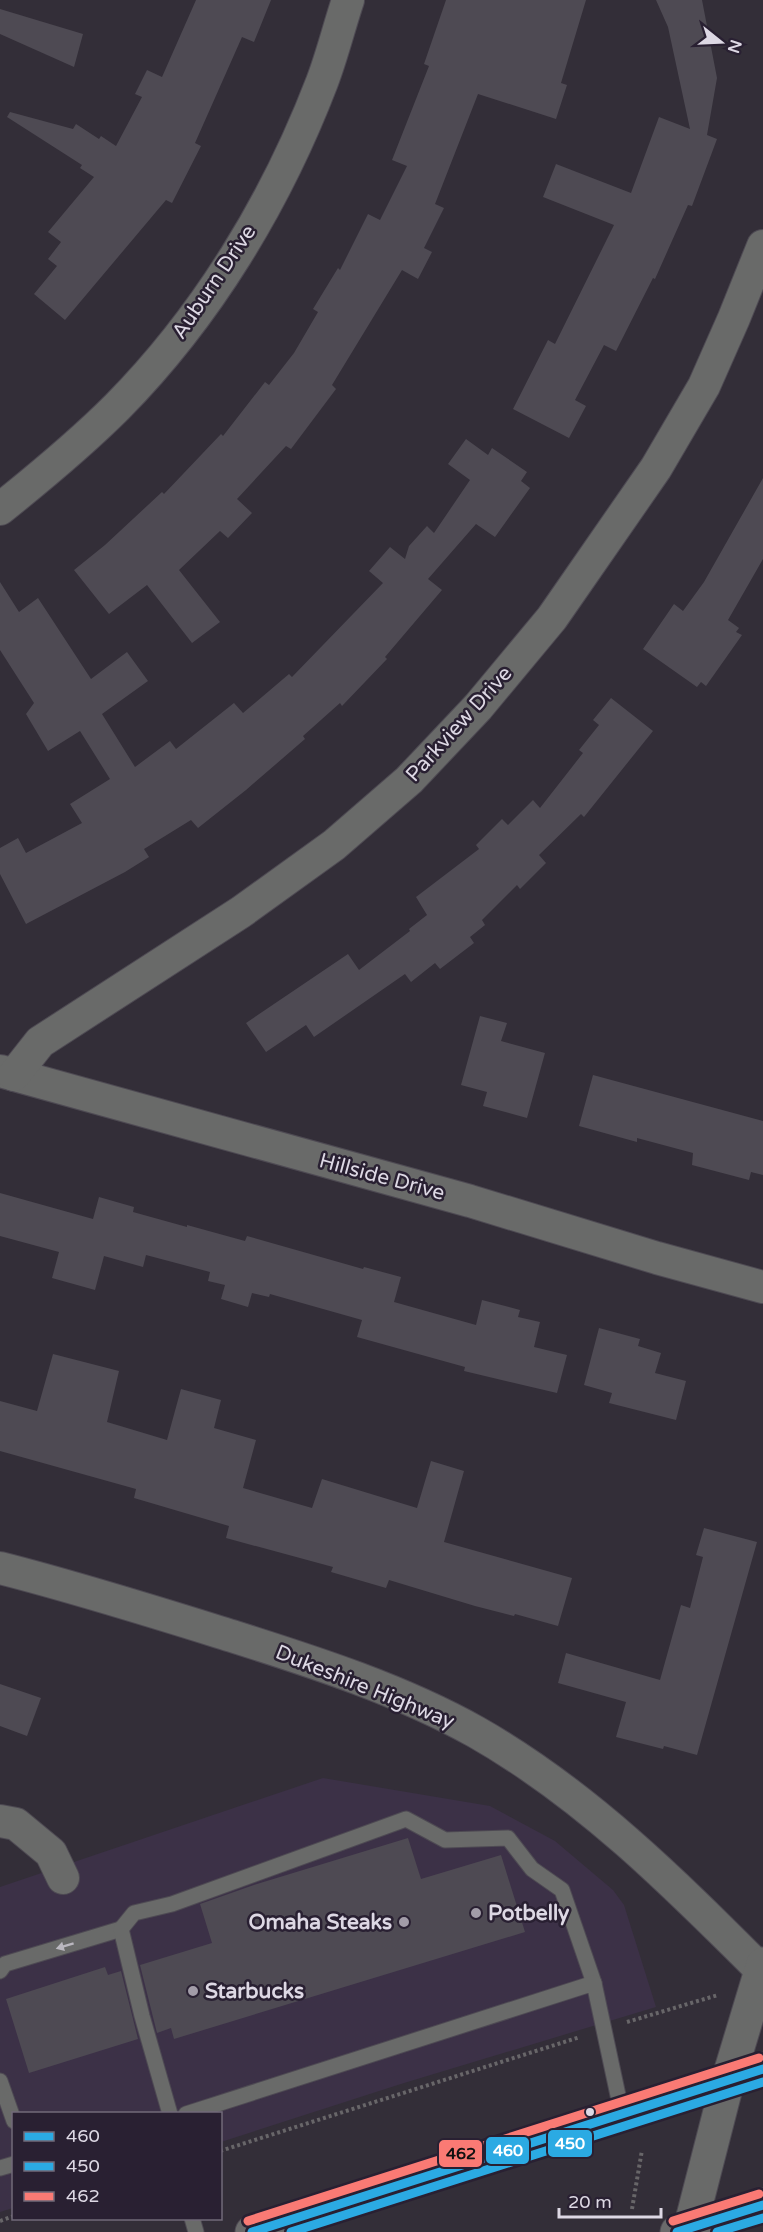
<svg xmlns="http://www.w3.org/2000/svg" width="763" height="2232" viewBox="0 0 763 2232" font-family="'Varela Round',sans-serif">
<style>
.built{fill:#3c3147}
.building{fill:#4e4a53}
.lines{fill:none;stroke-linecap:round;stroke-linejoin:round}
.service-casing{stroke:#4e4a53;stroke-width:17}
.minor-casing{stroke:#4e4a53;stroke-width:34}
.tertiary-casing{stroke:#4e4a53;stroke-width:35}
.primary-casing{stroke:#4e4a53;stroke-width:35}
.path{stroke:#686669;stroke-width:4;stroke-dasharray:3 3;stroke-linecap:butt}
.service{stroke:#696a69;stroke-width:15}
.minor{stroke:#696a69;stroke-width:32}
.tertiary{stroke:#696a69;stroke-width:33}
.primary{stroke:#6a6a6b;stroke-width:33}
.bus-1-casing{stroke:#292032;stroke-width:14}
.bus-2-casing{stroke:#292032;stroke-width:14}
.bus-3-casing{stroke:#292032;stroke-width:14}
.bus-1{stroke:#2baae3;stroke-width:9}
.bus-2{stroke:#2baae3;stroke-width:9}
.bus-3{stroke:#fa7a74;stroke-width:9}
.oneway{fill:#bab7bf}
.poi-dot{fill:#a29ca8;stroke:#292032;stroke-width:2}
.bus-dot{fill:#ddd8e4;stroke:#292032;stroke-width:2}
.labels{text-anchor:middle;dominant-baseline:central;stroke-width:5;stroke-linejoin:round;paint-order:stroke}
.street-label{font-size:21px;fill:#ddd8e4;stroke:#292032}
.poi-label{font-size:21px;font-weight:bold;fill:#ddd8e4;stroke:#292032;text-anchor:start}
.line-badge{stroke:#292032;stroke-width:2}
.badge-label{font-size:16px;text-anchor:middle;font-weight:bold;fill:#fff}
.pale-badge-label{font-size:16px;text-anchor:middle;font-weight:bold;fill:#111}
</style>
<rect width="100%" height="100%" fill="#332e38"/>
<path class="built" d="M323,1778L490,1806L555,1841L613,1890L624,1905L656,2007L404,2083L221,2142L220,2114H14L13,2208L0,2212V1887Z"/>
<g class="building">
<path d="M196,0H271L254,42L242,37L195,143L201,146L172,203L166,200L65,320L34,294L57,266L48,259L61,242L48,232L94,177L80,168L82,165L7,117L10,112L73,129L76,124L99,139L101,136L116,146L142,97L135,94L147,70L162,77Z"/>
<path d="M446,0H586L561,83L567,85L556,119L478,94L435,204L444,208L424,248L432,252L418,279L402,270L332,385L336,389L291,449L286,446L237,499L252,513L228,538L220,531L179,570L220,622L192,643L147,585L109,614L74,570L105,545L162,492L164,494L221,434L223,436L265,382L269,385L294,353L318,312L313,309L338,268L340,270L368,214L380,220L407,166L392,160L429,66L424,64Z"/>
<path d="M656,0H702L717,78L707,135L717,139L692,206L688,205L655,279L653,278L616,351L604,345L575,400L586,406L569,438L513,409L548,340L555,344L614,225L543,197L556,164L631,193L659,117L690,129L668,27Z"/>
<path d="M0,9L83,34L74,67L0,34Z"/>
<path d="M466,439L488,455L492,448L527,472L521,481L530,488L495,537L476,524L428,579L442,590L385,657L387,659L342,706L340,703L303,736L305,739L246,790L198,828L191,820L144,849L149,857L125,872L26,924L0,874V848L18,838L26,853L82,823L70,804L110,779L80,731L48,751L26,714L34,703L0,650V582L19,612L38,598L91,679L127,652L148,681L102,714L135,767L170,741L176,749L234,703L243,713L289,674L292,677L383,583L369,571L390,547L405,559L409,546L427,526L434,533L470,480L448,464Z"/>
<path d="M763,478V559L728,620L739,628L736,632L742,635L706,686L701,682L697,687L643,649L674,604L683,611L704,582Z"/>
<path d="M611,698L653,731L584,817L581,814L539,855L546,863L520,889L517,885L482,920L485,925L470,937L474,943L440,969L435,963L411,982L405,974L314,1037L306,1025L266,1052L246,1023L348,954L359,970L410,931L409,929L427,915L416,897L479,849L476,845L502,819L508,825L533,800L540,808L583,753L579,750L599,725L593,720Z"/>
<path d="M480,1016L507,1023L501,1041L545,1053L527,1118L483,1106L487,1092L461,1085Z"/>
<path d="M593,1075L763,1121V1175L751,1172L749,1180L692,1165L693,1153L637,1138V1142L579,1126Z"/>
<path d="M0,1193L93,1219L99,1197L134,1207L133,1212L187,1227V1225L245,1241L247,1236L363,1269L364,1267L401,1277L394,1302L476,1325L482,1300L520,1310L518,1317L540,1322L534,1347L567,1355L557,1393L464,1371L465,1367L357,1337L362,1320L270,1294L269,1297L252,1293L248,1307L221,1299L225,1285L208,1281L210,1272L146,1255L143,1267L104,1256L95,1290L52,1278L59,1252L0,1236Z"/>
<path d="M599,1328L640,1339L638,1346L661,1353L655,1373L686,1381L676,1420L609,1403L612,1393L584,1385Z"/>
<path d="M53,1354L119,1371L107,1422L167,1440L181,1389L221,1400L214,1428L256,1440L243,1488L312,1508L322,1479L417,1508L431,1461L464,1471L444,1542L572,1578L558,1626L515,1614L514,1616L475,1606L389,1580L386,1588L331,1572L333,1567L226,1538L229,1526L134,1498L136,1489L0,1451V1401L37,1411Z"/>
<path d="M704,1528L757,1542L697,1755L664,1746L663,1749L616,1737L626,1702L558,1683L566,1653L660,1680L681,1605L690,1608L703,1557L696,1555Z"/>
<path d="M0,1684L41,1698L27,1736L0,1726Z"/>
<path d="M408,1838L421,1879L501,1855L525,1932L174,2039L171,2028L157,2033L140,1965L212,1943L200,1904L257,1884Z"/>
<path d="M105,1967L108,1975L121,1971L138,2039L29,2073L6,1999Z"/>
</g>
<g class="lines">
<g class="service-casing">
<g id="service">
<path d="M0,1971L5,1964L121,1929"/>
<path d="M0,2081L14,2121"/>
<path d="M170,2114L142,2016L121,1929L134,1913L172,1904L406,1819L445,1840L508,1838L532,1869L562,1890L594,1983"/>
<path d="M186,2114L594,1983L622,2114"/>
<path d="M0,2168L14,2164"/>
<path d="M192,2218L196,2232"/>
</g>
</g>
<g class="minor-casing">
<g id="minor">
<path d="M0,509C40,477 80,444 117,407C207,316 276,202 322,82C332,56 339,27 348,0"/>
<path d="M0,1071L470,1201L657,1258L763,1287"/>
<path d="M14,1075L40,1042L241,912L334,845L409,780L478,707L552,618L656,468L704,386L734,318L763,246"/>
<path d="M0,1568C79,1588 158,1613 235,1637C317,1663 401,1690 476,1732C585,1794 673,1882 761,1970"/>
<path d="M0,1821L16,1824L51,1853L63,1878"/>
</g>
</g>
<g class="tertiary-casing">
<path id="tertiary" d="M689,2232L728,2080L763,1964"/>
</g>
<g class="primary-casing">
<g id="primary">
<path d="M252,2232L763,2069"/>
<path d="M677,2232L763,2205"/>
</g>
</g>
<g class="path">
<path d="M627,2022L718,1995"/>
<path d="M220,2151L580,2037"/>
<path d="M632,2209L642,2150"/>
<path d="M0,2221L14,2216"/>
</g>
<use href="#service" class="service"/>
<use href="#minor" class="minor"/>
<use href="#tertiary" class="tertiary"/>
<use href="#primary" class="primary"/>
<g class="bus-1-casing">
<g id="bus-1">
<path d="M252,2232L763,2069"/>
<path d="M677,2232L763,2205"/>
</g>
</g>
<g class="bus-2-casing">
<g id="bus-2">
<path d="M291,2232L763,2082"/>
<path d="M717,2232L763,2218"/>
</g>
</g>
<g class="bus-3-casing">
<g id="bus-3">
<path d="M248,2221L759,2058"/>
<path d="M673,2221L759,2194"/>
</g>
</g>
<use href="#bus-1" class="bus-1"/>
<use href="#bus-2" class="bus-2"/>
<use href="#bus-3" class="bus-3"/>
</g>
<defs><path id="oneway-solid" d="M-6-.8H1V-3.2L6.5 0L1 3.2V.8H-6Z" transform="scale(1.5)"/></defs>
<use class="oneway" href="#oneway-solid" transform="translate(65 1946) rotate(163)"/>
<g class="poi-dot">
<circle cx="476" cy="1913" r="6"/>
<circle cx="404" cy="1922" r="6"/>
<circle cx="193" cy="1991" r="6"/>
</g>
<circle class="bus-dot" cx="590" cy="2112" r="5"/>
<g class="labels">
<g class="street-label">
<text transform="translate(214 282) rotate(-56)">Auburn Drive</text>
<text transform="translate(459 724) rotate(-48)">Parkview Drive</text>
<text transform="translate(382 1177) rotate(15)">Hillside Drive</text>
<text transform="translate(365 1687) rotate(22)">Dukeshire Highway</text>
</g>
<g class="poi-label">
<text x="488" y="1913">Potbelly</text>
<text x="392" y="1922" text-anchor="end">Omaha Steaks</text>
<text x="205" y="1991">Starbucks</text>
</g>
</g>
<g class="line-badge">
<rect x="547" y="2129" width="46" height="29" rx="6" fill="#2baae3"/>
<rect x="485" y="2136" width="45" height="29" rx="6" fill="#2baae3"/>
<rect x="438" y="2139" width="45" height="29" rx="6" fill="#fa7a74"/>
</g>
<g class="badge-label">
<text x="570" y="2149">450</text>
<text x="508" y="2156">460</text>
</g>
<g class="pale-badge-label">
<text x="461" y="2159">462</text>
</g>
<rect x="12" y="2112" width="210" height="108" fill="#292032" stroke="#716a79" stroke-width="1.5"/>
<rect x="24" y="2132" width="30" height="9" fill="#2baae3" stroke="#716a79" stroke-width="1.5"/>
<text x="66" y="2142" font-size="18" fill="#ddd8e4">460</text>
<rect x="24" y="2162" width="30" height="9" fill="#2baae3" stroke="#716a79" stroke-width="1.5"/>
<text x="66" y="2172" font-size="18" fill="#ddd8e4">450</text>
<rect x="24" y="2192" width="30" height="9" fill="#fa7a74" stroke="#716a79" stroke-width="1.5"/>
<text x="66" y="2202" font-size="18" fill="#ddd8e4">462</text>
<g transform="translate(721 42) rotate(108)" stroke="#292032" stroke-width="4.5" paint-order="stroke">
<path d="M0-4.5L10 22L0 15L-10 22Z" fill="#ddd8e4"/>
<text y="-9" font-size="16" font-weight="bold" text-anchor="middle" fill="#ddd8e4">N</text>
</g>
<path d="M559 2208v9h102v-9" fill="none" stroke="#ddd8e4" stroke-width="3"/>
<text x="568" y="2208" font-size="18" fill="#ddd8e4" stroke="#292032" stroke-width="4.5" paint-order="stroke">20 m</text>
</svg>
